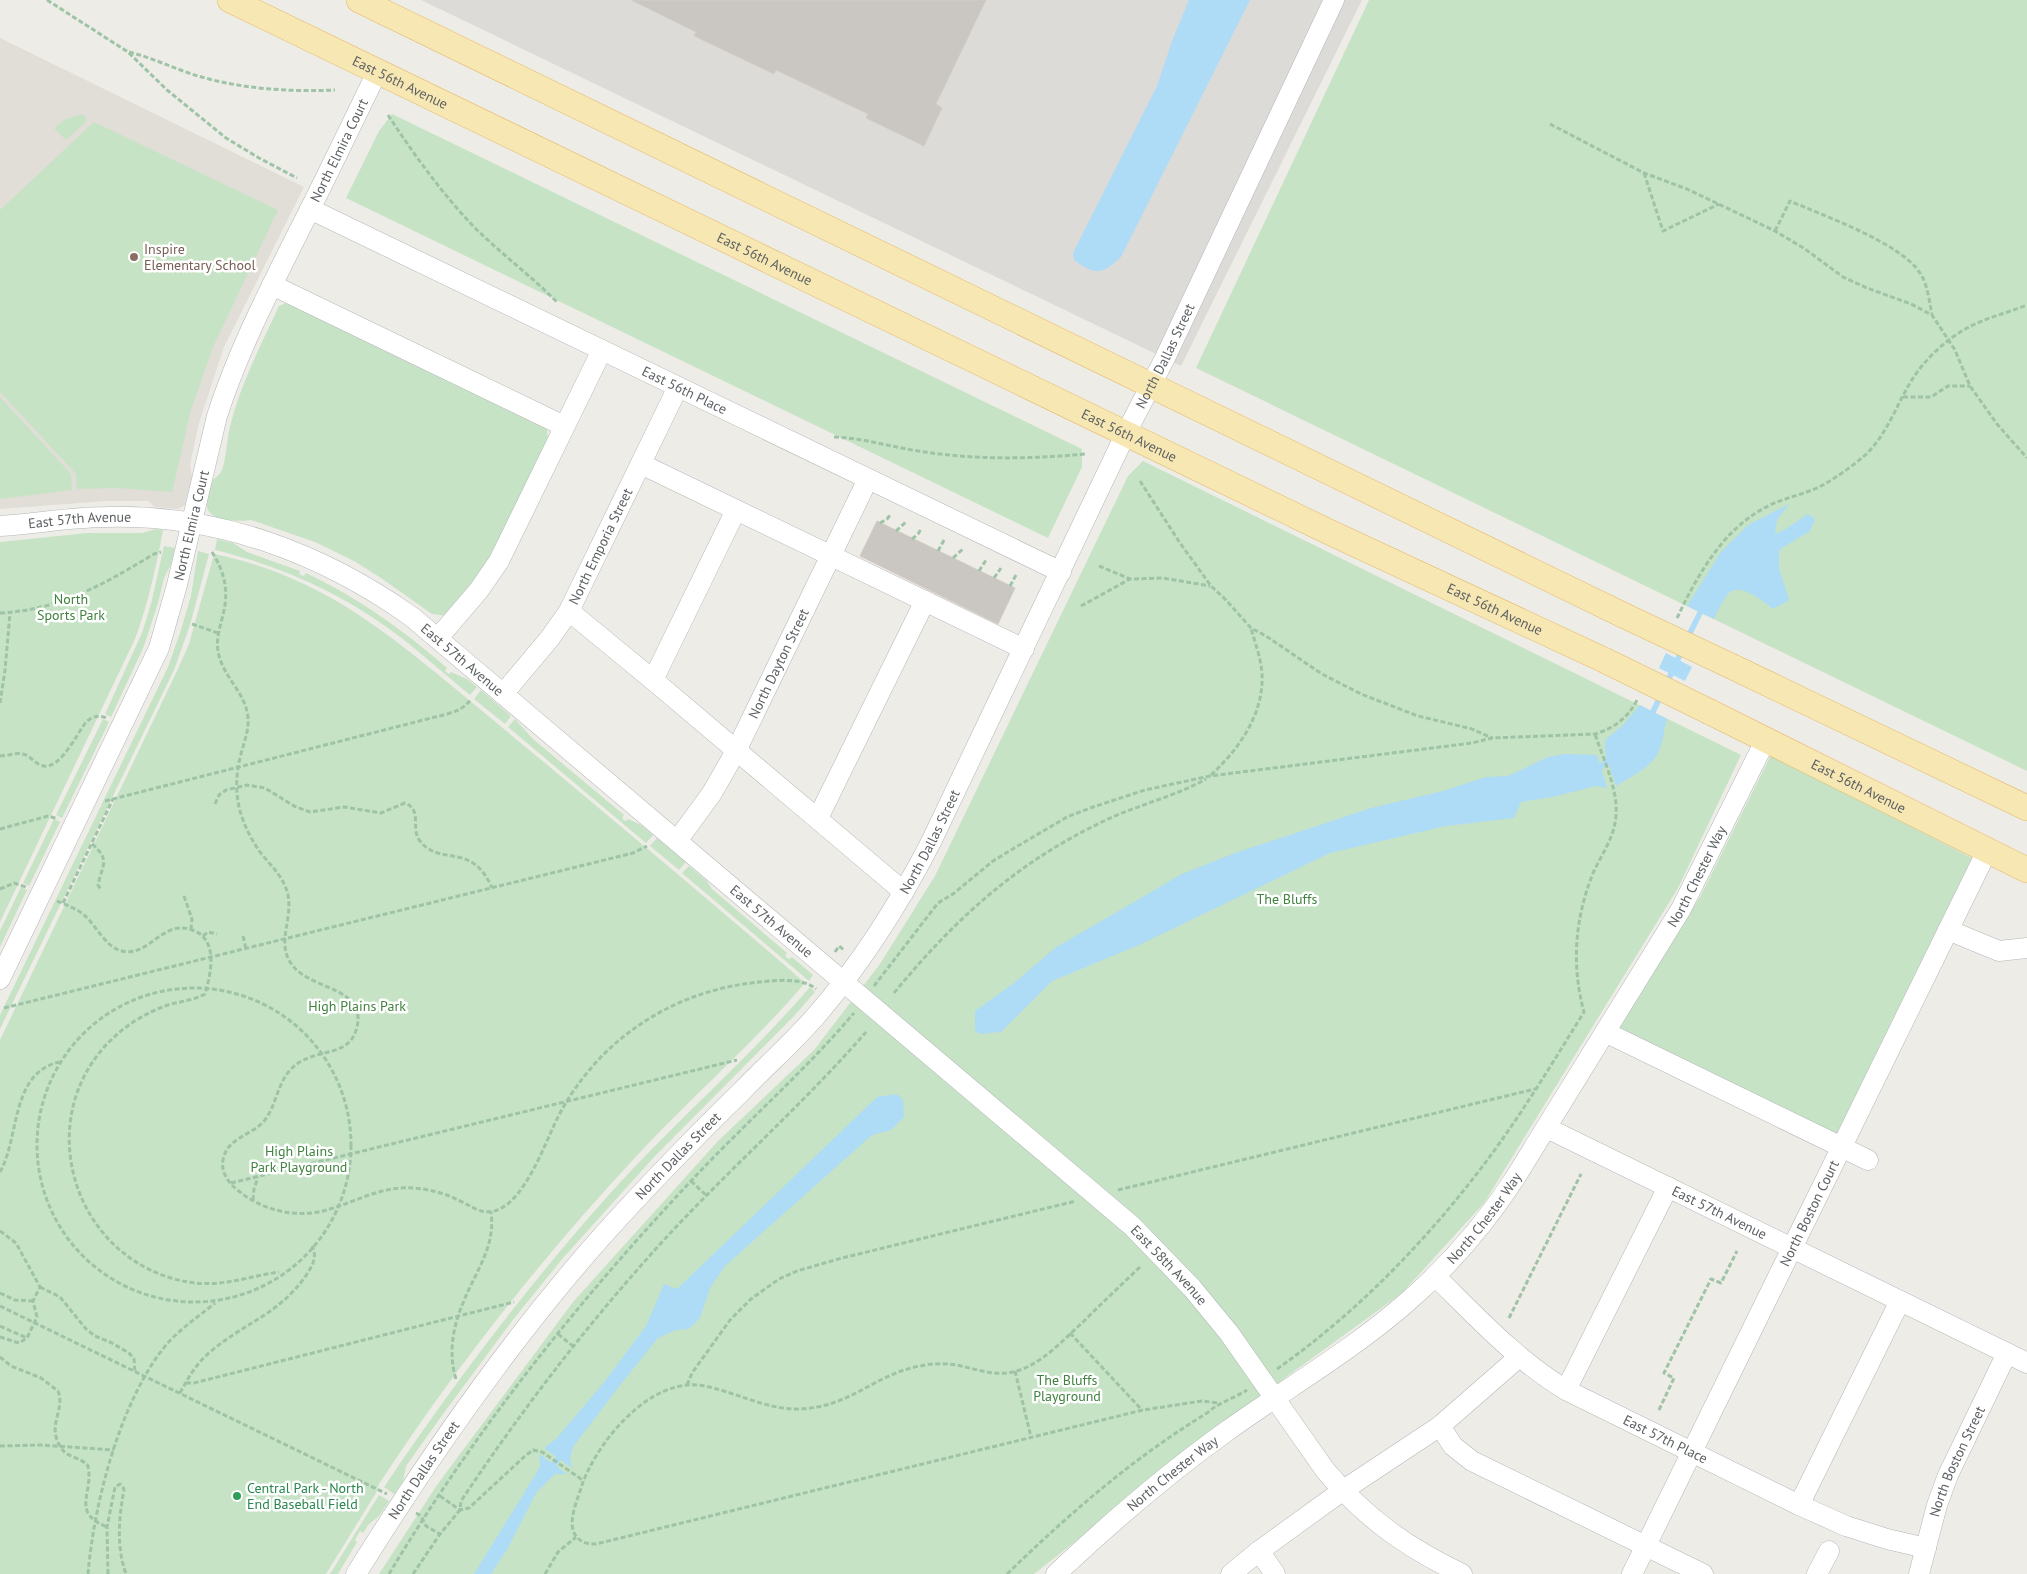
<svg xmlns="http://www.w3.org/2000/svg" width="2027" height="1574" viewBox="0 0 2027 1574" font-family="'PT Sans',sans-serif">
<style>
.industrial{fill:#dddbd8}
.education{fill:#e1ddd7}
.green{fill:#c7e3c5}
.water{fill:#aedbf6}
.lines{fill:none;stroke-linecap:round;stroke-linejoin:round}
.stream{stroke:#aedbf6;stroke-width:5.5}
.building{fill:#cac7c2;stroke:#d2cdc5}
.minor-casing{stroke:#b3b6b9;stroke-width:21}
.major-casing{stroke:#e3b96a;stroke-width:26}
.path{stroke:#9ec3a7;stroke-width:3;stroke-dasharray:5 2.5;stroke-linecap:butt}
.minor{stroke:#fff;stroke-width:20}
.major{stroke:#f7e7b2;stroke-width:25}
.major-bridge-casing{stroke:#e3b96a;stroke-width:26;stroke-linecap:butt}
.major-bridge{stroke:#f7e7b2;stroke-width:25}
.education-dot{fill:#8d6e63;stroke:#fff;stroke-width:2}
.leisure-dot{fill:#2e9e5b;stroke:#fff;stroke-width:2}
.labels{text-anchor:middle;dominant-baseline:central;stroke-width:5;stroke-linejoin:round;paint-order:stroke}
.street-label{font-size:14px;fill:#5d6164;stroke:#fff}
.education-label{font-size:14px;fill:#785e54;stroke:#fff;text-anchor:start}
.park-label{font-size:14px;fill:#40823f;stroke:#fff}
.leisure-label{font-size:14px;fill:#27864d;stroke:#fff;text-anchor:start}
</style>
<rect width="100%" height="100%" fill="#eeece6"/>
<path class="industrial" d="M421,0H1362L1181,366Z"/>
<path class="education" d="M0,38L304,187L224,347L199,423L190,465L192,477L185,505L178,509L155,507L148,501H106L0,509Z"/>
<g class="green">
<path d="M1369,0H2027V771L1196,368Z"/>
<path d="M82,114L86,117V122L67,139H65L54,128L66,119Z"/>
<path d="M392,114L1082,449V467L1048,538L346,198L379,131Z"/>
<path d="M94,122L278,210L213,347L191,410L172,492L116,488L77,489L76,474L0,392V210Z"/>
<path d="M293,300L540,422L547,430L548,438L494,559L448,616L432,614L381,578L354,561L315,542L251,520C241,522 213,521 208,510C205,504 209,486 213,480C215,477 219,476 221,472C226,463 227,436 231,423C241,383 261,345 279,306Z"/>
<path d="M0,397L71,474L72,490L0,499Z"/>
<path d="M1143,461L1741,755L1678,888L1484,1203L1402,1293L1260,1396L1034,1574H379L437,1485L573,1302L718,1141L814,1050L880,964L935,876L1128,476Z"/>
<path d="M156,529L163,530C156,568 148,604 135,639L0,922V542L87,533H142Z"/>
<path d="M217,539L233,543L247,552L300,571L299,574L304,576L306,573C360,599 402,629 447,668L445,671L449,674L451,672L467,679L477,687L470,695C443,673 416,648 388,628C335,590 277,565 215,550Z"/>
<path d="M164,546L175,548L171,564L164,578L158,603L144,646L111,717L105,714L142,633L151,604Z"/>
<path d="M198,551L209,554L190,625L174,670L0,1029V1015L168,667L180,633L191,596Z"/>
<path d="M214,554C312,574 377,624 452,686C487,715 522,744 557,773C640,843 724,912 805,983C751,1046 687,1101 631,1162C538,1262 454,1370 379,1484L376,1493L326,1574H0V1040L177,671L189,644Z"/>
<path d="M481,690L511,716L505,724L474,699Z"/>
<path d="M103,719L109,722L62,818L56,815Z"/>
<path d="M515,719L533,739L624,815L622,818L625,821L628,819L641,825L653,835L646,843L508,727Z"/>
<path d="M1771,755L1972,858L1836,1135L1617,1028L1700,897Z"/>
<path d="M54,819L60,822L29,886L23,883Z"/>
<path d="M657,838L686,862L679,870L650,846Z"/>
<path d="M689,866L706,880L712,889L787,953L785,956L789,959L792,957L813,975L809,981L682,873Z"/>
<path d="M21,887L27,890L0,947V931Z"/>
<path d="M810,987L815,992L795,1015L655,1156L563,1258L512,1321L443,1414L406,1466L403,1481L394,1494L384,1487C455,1382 530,1282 615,1188C678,1119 749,1058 810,987Z"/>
<path d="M379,1495L389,1501L379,1516L368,1525L363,1533L360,1531L355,1540L357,1542L338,1574H330Z"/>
</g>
<g class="water">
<path d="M1189,0H1250L1121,257C1103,274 1095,276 1074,260L1073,253L1157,86L1172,41Z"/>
<path d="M1789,504L1777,520L1775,534L1784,530L1808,514L1815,519L1810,531L1779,550V568L1789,600L1773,609C1764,602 1739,581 1728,594C1722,601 1718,611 1714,619L1687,606L1721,552L1748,525Z"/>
<path d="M1666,653L1692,667L1685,681L1659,668Z"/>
<path d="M1640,705L1667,719C1664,728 1664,736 1661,745C1656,766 1633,775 1616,786C1612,772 1602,753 1606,739L1623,725Z"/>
<path d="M1565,754L1597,755L1607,788L1596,786L1552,797L1521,802L1514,818L1446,826L1330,853L1139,945L1052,981L1001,1032L980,1034L975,1030V1011L1014,983L1055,948L1182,874L1235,853L1371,808L1443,791L1486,777L1508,776L1548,757Z"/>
<path d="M897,1094L903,1100L904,1117L891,1130L872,1135L725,1266L710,1288L700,1318L689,1329L676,1330L658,1338L617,1389L573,1447L570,1458L572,1468L544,1448L556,1439L605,1381L646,1326L664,1284L677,1289L877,1097Z"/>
<path d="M539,1454L567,1474H555L536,1493L508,1548L491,1574H474L540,1467Z"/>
</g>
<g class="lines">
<g class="stream">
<path d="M1687,639L1703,607"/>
<path d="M1666,685L1682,650"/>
<path d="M1650,718L1661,695"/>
<path d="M1595,773L1613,754"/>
<path d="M549,1471L563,1452"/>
</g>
</g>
<g class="building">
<path d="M631,0H986L936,104L942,108L924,146L866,118L868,114L776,70L774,74L694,36L696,32Z"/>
<path d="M877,521L1015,588L998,624L860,556Z"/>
</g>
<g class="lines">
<g class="minor-casing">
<g id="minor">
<path id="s1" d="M310,209L1061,572"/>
<path d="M272,285L564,426"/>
<path d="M641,464L1024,649"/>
<path id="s2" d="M0,526C36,524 70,517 106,517C218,514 322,553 412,617L1132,1226L1192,1288L1229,1333L1325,1470C1365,1518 1406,1547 1462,1574"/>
<path d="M569,611L653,680L904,892"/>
<path d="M438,638L479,590L499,561L602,350"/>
<path d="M653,680L736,510"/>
<path id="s3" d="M503,694L550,638L569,611L678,387"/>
<path d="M818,818L925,601"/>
<path id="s4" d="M677,841L712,793L736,751L868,479"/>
<path d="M1948,930L1999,951L2027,948"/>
<path id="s5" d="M0,979L159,648L177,585L217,416C238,351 269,291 299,231C326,178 352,124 378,70"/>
<path d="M1605,1032L1868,1160"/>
<path id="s6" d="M1547,1128L2027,1363"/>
<path id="s7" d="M1435,1276C1476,1316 1516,1360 1566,1390L1799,1505L1846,1526L1887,1539L1926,1548"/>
<path d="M1566,1390L1668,1187"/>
<path d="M1440,1426L1453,1446L1472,1461L1703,1574"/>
<path d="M1799,1505L1900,1301"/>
<path d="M1259,1551L1275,1574"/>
<path id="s8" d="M356,1574C430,1455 511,1338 605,1233C649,1184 695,1137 742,1091C766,1066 792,1043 815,1017C861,964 899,904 931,842L1126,433L1165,358L1334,0"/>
<path id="s9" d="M1056,1574C1110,1523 1167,1474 1227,1431C1287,1388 1351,1351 1406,1303C1448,1267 1485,1224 1515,1178L1681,909L1766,739"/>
<path d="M1231,1574L1259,1551L1342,1491L1440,1426L1519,1357"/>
<path id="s10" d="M1632,1574L1987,851"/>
<path d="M1817,1574L1829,1551"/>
<path id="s11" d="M1919,1574L1937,1505L1948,1475L2007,1353"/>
</g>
</g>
<g class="major-casing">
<g id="major">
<path id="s12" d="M230,0L1327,531L1604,660"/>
<path d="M359,0L1625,616"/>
<path d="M1733,667L2027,808"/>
<path id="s13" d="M1710,712L2027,870"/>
</g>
</g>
<g class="path">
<path d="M47,0L128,52L167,90L226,138L259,158L297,178"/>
<path d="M129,52C153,58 175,69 198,76C242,89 289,92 335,90"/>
<path d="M388,115C415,156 443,195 477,230C503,255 532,277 557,302"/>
<path d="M1550,124L1644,173L1687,189L1775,231L1805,249L1843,277L1867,288L1911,304L1932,315L1955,350L1970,386L1997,424L2027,458"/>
<path d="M1644,173L1663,231L1719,204"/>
<path d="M1775,231L1790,201C1824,216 1901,243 1920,273C1928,285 1929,301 1932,314"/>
<path d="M1903,397H1931L1948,386H1970"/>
<path d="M834,437C865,438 894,448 925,452C978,460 1032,459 1085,454"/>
<path d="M1140,481L1180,543L1211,586L1225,599L1251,628L1266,636L1322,674L1361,694L1418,716L1472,729L1492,738"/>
<path d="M880,523L887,519L891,514"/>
<path d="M896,531L906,522"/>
<path d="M912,539L918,534L921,529"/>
<path d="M938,551L944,540"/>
<path d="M212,552C225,573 229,591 223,615C220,627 216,639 218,651C222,677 246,692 248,718C249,731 244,742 241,754C235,776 235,799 243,820C247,831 253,842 260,852C271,866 284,877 288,895C293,921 275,944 293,966C312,990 366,987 357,1027C349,1060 315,1046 292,1068C277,1083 277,1104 265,1120C252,1136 227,1137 223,1160C221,1170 226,1179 233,1186C258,1210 297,1220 330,1209C354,1202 375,1190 400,1188C420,1187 440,1191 458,1200C465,1203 471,1207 478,1210C518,1225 544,1144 558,1117C569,1095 584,1075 601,1057C641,1016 694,990 751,983C769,981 801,976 816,989"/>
<path d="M953,558L963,549"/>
<path d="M1099,566L1130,579"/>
<path d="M979,571L986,560"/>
<path d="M994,578L1001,568"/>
<path d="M1010,586L1016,575"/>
<path d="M1081,606L1130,579L1163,578L1210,586"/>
<path d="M0,613C60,610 104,584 154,554L161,552"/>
<path d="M1677,618C1698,574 1724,527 1770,505C1787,497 1806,494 1823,485C1837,477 1851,467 1863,457C1886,437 1895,408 1910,383C1923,361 1944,341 1967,328C1985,318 2007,313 2027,305"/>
<path d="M192,624L218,633"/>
<path d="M0,703L5,670L10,613"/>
<path d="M0,756C8,756 16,752 23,754C31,756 36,765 44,766C60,769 77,734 86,722C93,716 98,715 107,718"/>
<path d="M1211,775C1239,749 1264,714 1262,674C1261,658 1255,643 1251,628"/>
<path d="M105,801L447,714C457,711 465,708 471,699"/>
<path d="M215,804L219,795L226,790L247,785L265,788L294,806L310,812L344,807L381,813L405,803C423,810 410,829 420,841C440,867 472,841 492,888"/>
<path d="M0,829L48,816L58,819"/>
<path d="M92,844C111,860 102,865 98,885L101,890"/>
<path d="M0,889L14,883L26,887"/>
<path d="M184,896L192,919L191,929"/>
<path d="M57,901C66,905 76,908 84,915C97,926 105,947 122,951C143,956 156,934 174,929C180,927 186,928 192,930C219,939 211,973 205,994C193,1001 179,1001 165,1006C146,1013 126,1025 111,1040C34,1115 69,1247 171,1278C214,1291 239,1278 279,1272"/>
<path d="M63,903L113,799"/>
<path d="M203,936L208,932L217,934"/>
<path d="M243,936L246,949"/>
<path d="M835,952L839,946L844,950"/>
<path d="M874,986L938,903L953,894L993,861L1016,847L1067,817L1093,807L1145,790L1210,776L1472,743L1492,738L1595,734C1614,728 1628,718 1637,700"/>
<circle cx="194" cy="1145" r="157"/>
<path d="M894,993C956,918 1016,863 1104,821C1137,805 1174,797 1206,779"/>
<path d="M4,1008L633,853L647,846"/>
<path d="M0,1172C20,1137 10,1074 59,1062"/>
<path d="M691,1181L707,1196"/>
<path d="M231,1183L737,1060"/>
<path d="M1118,1190L1535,1089"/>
<path d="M253,1200L254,1189L258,1177"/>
<path d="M0,1231L16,1243L40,1287L33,1301L37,1317L27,1338L19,1343L0,1337"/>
<path d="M1140,1267C1121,1285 1102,1303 1083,1322C1063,1340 1043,1363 1017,1371C998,1377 979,1370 961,1366C948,1363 933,1363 920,1366C875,1374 851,1407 800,1409C767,1410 738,1393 705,1386C652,1375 598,1440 582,1485C578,1499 566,1523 576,1536C581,1543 588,1544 596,1544L1143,1410L1202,1401L1218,1403"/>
<path d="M40,1287L60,1297L86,1329L95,1336L112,1343L129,1353L134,1359L135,1371"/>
<path d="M0,1293L15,1300L33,1301"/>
<path d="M0,1306L387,1494"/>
<path d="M1509,1318L1581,1174"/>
<path d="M0,1326L27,1338"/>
<path d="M1070,1333L1142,1410"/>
<path d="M558,1334L574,1347"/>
<path d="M0,1357L11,1366L41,1378L58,1391C66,1411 45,1426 62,1449C68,1458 81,1457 88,1466C94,1494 70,1512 107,1527"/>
<path d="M1277,1369C1358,1312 1429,1238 1488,1159C1523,1112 1553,1062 1584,1012C1571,965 1575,916 1594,871C1603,852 1615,836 1616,815C1618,788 1603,759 1595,734"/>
<path d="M1015,1371L1031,1437"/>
<path d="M456,1379C448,1354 453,1326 463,1303C475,1272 496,1247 491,1212"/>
<path d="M186,1383H194L514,1302"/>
<path d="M687,1385L692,1373L730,1320L751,1299L779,1279L797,1271L842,1258L1076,1201"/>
<path d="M180,1393C188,1378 196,1364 209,1353C243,1323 277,1316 305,1277C312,1266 318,1258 312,1246"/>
<path d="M1659,1410L1674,1378L1664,1373L1711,1279L1721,1283L1737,1251"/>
<path d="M0,1446L40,1445L114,1450"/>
<path d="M440,1496L460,1510L469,1508L525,1456L533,1450L542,1452L584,1481"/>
<path d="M416,1513L421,1516L426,1526L440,1534"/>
<path d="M88,1574C94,1503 120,1401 166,1345C180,1329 198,1317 215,1303"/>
<path d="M108,1574L107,1527L115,1487L120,1484L124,1489C119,1518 116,1546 126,1574"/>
<path d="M389,1574C474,1432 578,1301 691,1181C744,1124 803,1073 854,1013"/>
<path d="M413,1574L440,1534L460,1510L461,1501C519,1414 583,1330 653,1252C721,1176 799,1109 866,1032"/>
<path d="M545,1574L558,1552L576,1537"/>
<path d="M1007,1574C1070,1513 1132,1459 1207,1413C1219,1402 1233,1399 1247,1390"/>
</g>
<use href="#minor" class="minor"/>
<use href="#major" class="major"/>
<g class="major-bridge-casing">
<g id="major-bridge">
<path d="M1625,616L1733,667"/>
<path d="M1604,660L1710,712"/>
</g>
</g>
<use href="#major-bridge" class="major-bridge"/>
</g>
<circle class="education-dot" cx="134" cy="257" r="5"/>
<circle class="leisure-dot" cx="237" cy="1496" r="5"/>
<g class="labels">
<g class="street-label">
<text stroke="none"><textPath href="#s12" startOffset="189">East 56th Avenue</textPath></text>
<text stroke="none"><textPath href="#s5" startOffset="899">North Elmira Court</textPath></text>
<text stroke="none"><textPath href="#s12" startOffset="594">East 56th Avenue</textPath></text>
<text stroke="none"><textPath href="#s8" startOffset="1474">North Dallas Street</textPath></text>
<text stroke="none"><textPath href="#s1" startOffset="416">East 56th Place</textPath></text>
<text stroke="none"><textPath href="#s12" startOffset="999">East 56th Avenue</textPath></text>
<text stroke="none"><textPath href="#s2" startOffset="80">East 57th Avenue</textPath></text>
<text stroke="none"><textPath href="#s5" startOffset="494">North Elmira Court</textPath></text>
<text stroke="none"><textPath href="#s3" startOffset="178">North Emporia Street</textPath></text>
<text stroke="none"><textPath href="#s12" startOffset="1404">East 56th Avenue</textPath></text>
<text stroke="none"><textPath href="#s2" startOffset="500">East 57th Avenue</textPath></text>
<text stroke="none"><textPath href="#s4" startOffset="205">North Dayton Street</textPath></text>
<text stroke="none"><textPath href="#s13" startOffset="166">East 56th Avenue</textPath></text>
<text stroke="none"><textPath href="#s8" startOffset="934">North Dallas Street</textPath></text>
<text stroke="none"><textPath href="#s9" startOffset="962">North Chester Way</textPath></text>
<text stroke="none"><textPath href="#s2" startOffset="905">East 57th Avenue</textPath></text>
<text stroke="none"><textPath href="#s8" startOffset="529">North Dallas Street</textPath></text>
<text stroke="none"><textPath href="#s6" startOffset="192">East 57th Avenue</textPath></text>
<text stroke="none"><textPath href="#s10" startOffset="402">North Boston Court</textPath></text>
<text stroke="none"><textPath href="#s9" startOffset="559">North Chester Way</textPath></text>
<text stroke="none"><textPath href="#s2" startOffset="1431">East 58th Avenue</textPath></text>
<text stroke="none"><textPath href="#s7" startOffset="285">East 57th Place</textPath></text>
<text stroke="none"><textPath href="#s11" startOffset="119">North Boston Street</textPath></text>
<text stroke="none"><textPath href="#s8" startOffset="124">North Dallas Street</textPath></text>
<text stroke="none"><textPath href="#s9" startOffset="154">North Chester Way</textPath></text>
</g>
<g class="education-label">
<text x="144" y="249">Inspire<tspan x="144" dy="16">Elementary School</tspan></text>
</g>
<g class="park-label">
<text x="71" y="599">North<tspan x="71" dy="16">Sports Park</tspan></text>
<text x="1287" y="899">The Bluffs</text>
<text x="357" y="1006">High Plains Park</text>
<text x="299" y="1151">High Plains<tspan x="299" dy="16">Park Playground</tspan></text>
<text x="1067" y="1380">The Bluffs<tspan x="1067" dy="16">Playground</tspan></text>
</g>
<g class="leisure-label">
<text x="247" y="1488">Central Park - North<tspan x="247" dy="16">End Baseball Field</tspan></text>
</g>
</g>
</svg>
